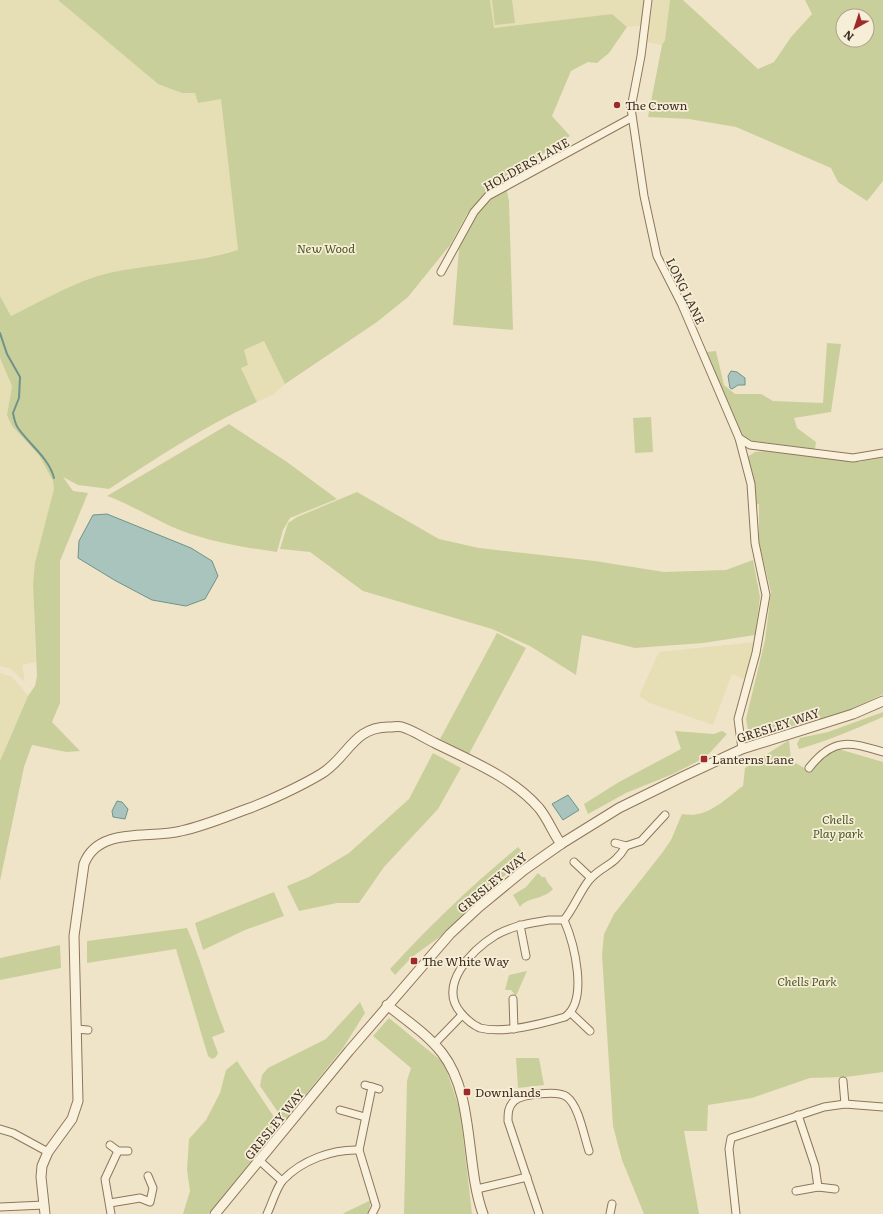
<svg xmlns="http://www.w3.org/2000/svg" width="883" height="1214" viewBox="0 0 883 1214" font-family="Literata,serif">
<style>
.farmland{fill:#e6deb5}
.green{fill:#c9cf9b;fill-rule:evenodd}
.water{fill:#a9c4bc;stroke:#6f938a}
.lines{fill:none;stroke-linecap:round;stroke-linejoin:round}
.stream{stroke:#6f938a;stroke-width:2}
.minor-casing{stroke:#8d765c;stroke-width:9}
.tertiary-casing{stroke:#8d765c;stroke-width:11}
.minor{stroke:#faf1dc;stroke-width:7}
.tertiary{stroke:#faf1dc;stroke-width:9}
.poi-dot{fill:#9e2a2b;stroke:#f7eed8;stroke-width:1.5}
.labels{text-anchor:middle;dominant-baseline:central;stroke-width:3.5;stroke-linejoin:round;paint-order:stroke}
.poi-label{font-size:12px;fill:#3d2e20;stroke:#f7eed8;text-anchor:start}
.street-label{font-size:12px;fill:#3d2e20;stroke:#f7eed8}
.park-label{font-size:12px;font-style:italic;fill:#4d5a26;stroke:#f7eed8}
</style>
<rect width="100%" height="100%" fill="#f0e4c8"/>
<g class="farmland">
<path d="M0,0H58L158,84L182,93H195L199,103L221,98L238,250L68,288L11,316L0,296Z"/>
<path d="M490,0H644L641,26L627,27L612,14L493,28Z"/>
<path d="M653,0H670L665,40L662,45L647,42Z"/>
<path d="M264,340L285,384L274,394L257,402L241,368L247,365L244,350Z"/>
<path d="M0,358L12,386L7,415L12,426L39,455L53,481L54,489L33,584L36,662L22,665L25,682L11,669L0,666Z"/>
<path d="M756,642L746,680L732,674L713,725L650,703L639,696L659,652Z"/>
<path d="M0,673L12,677L28,696L0,761Z"/>
</g>
<g class="green">
<path d="M58,0H490L494,28L612,14L627,27L609,53L597,63L588,62L571,71L552,116L570,136L510,176L493,185L467,214L450,245L408,297L377,322L285,384L264,341L244,350L248,365L241,368L257,402C205,426 156,458 109,489L78,485L63,477L73,491L88,493L60,561V703L52,722L80,751L66,752L32,745L24,767L0,881V761L28,696L35,686L37,676L33,584L35,563L54,489L53,481L39,455L12,426L7,415L12,386L0,358V296L11,316C42,301 75,281 109,273C151,264 195,263 238,250L221,99L198,103L195,93H182L158,84Z"/>
<path d="M492,0H512L515,23L495,25Z"/>
<path d="M670,0H683L758,69L774,62L791,37L812,14L805,0H883V181L867,201L838,182L831,168L736,127L689,119L648,117L662,45L665,40ZM843,16H867V40H843Z"/>
<path d="M506,186L509,201L513,330L453,325L459,249C470,218 480,206 506,186Z"/>
<path d="M827,343L841,344L831,412L794,418L797,428L816,442L815,449L753,441L739,435L706,352L716,351L724,385L735,394H761L773,401L823,403Z"/>
<path d="M651,417L653,452L635,453L633,418Z"/>
<path d="M229,424L287,462L337,499L290,518L283,530L277,552C241,547 203,541 170,526C149,516 129,504 107,496Z"/>
<path d="M765,451L859,462L883,457V694L844,713L788,727L786,725L769,729L748,730L746,719L765,640L771,592L759,542V504L754,505L747,457L755,452Z"/>
<path d="M357,492L439,539L479,548L595,561L664,572L726,570L753,560L760,597L755,635L703,643L635,648L582,635L576,675L530,646L492,629L363,591L310,552L280,549L288,523L297,517Z"/>
<path d="M497,633L526,648L469,754L440,739Z"/>
<path d="M883,712V717C855,729 828,741 799,749L797,744L800,738L828,732Z"/>
<path d="M675,731L714,734L722,731L727,734L706,757L673,774L626,793L588,814L584,804L619,782L681,749Z"/>
<path d="M789,740L791,760L804,768L835,748L883,762V1072L846,1077L810,1078L752,1098L708,1105L707,1131H684L699,1214H644L622,1160L613,1126L602,955L604,934L614,914L662,853L671,840L682,814C707,819 724,800 743,786L745,768Z"/>
<path d="M433,753L461,768L438,809L384,867L359,903H337L299,911L287,886L309,877L349,853L409,799Z"/>
<path d="M518,847L525,855L516,865L441,936L412,957L395,975L390,969C430,925 473,884 518,847Z"/>
<path d="M538,873L542,877H545L548,883L553,889C543,900 527,897 520,907L513,895L526,887Z"/>
<path d="M274,892L284,916L245,930L203,950L195,923Z"/>
<path d="M187,928C202,962 211,998 225,1032L212,1037L218,1053L216,1057L212,1059L208,1056L176,949L87,963V941Z"/>
<path d="M60,945L61,968L0,980V958Z"/>
<path d="M527,971L516,996L511,990H505L509,975Z"/>
<path d="M360,1002L365,1013L343,1048L286,1119L282,1118L260,1086L262,1075L268,1068L326,1039Z"/>
<path d="M389,1018L444,1063L460,1110L472,1214H404L407,1081L411,1068L373,1036Z"/>
<path d="M516,1058H539L544,1085L518,1088Z"/>
<path d="M237,1061L278,1123L279,1128L208,1214H183L190,1191L187,1170L189,1139L206,1120L220,1093L226,1070Z"/>
<path d="M371,1200L368,1214H343L344,1213Z"/>
</g>
<g class="water">
<path d="M731,371L737,372L745,378V385H738L732,389L730,388L728,376Z"/>
<path d="M107,514L191,548L212,561L218,576L205,599L186,606L152,600L116,581L78,558L79,541L93,515Z"/>
<path d="M568,795L579,810L563,820L552,804Z"/>
<path d="M117,801L122,802L128,809L125,819L113,817L112,811Z"/>
</g>
<g class="lines">
<path class="stream" d="M0,333L7,354L20,377L19,398L13,413C14,418 15,424 18,428C29,444 49,458 54,478"/>
<g class="minor-casing">
<g id="minor">
<path d="M648,0L641,56L631,108L644,196L657,256L682,305L739,438L750,445L853,458L883,453"/>
<path d="M441,272L474,212L488,196L631,118"/>
<path d="M739,438L751,484L755,543L766,595L756,653L738,719L742,749"/>
<path d="M809,768C833,737 850,742 883,752"/>
<path d="M615,843L626,846"/>
<path d="M574,862L591,878"/>
<path d="M549,920H564C574,943 589,1000 565,1017C541,1024 504,1034 480,1028C473,1025 466,1019 461,1013C437,985 472,950 496,935C512,926 530,923 549,920Z"/>
<path d="M564,920C574,908 582,887 591,878C605,864 614,866 626,846L641,841L665,815"/>
<path d="M520,925L526,956"/>
<path d="M513,999L514,1029"/>
<path d="M571,1013L590,1031"/>
<path d="M76,1029L88,1030"/>
<path d="M434,1044L462,1015"/>
<path d="M843,1081L845,1104"/>
<path d="M365,1085L379,1089"/>
<path d="M372,1087L359,1150L376,1206L372,1214"/>
<path d="M340,1110L365,1117"/>
<path d="M798,1115L815,1166L818,1187"/>
<path d="M0,1129L13,1133L48,1152"/>
<path d="M110,1145L118,1151H128"/>
<path d="M260,1161L282,1181"/>
<path d="M477,1189L527,1177"/>
<path d="M796,1191L818,1187L835,1189"/>
<path d="M110,1203L140,1198L150,1202L153,1188L148,1176"/>
<path d="M0,1207L44,1205"/>
<path d="M111,1214L105,1179L118,1151"/>
<path d="M267,1214C272,1204 276,1188 283,1180C302,1160 333,1149 359,1150"/>
<path d="M539,1214L508,1121C508,1113 508,1107 514,1101C522,1094 559,1090 567,1097C579,1106 584,1137 589,1151"/>
<path d="M610,1214L612,1204"/>
<path d="M736,1214L729,1149L731,1138L824,1107L845,1104L883,1107"/>
</g>
</g>
<g class="tertiary-casing">
<g id="tertiary">
<path d="M387,1005C406,1020 427,1034 442,1053C475,1095 465,1165 483,1214"/>
<path d="M45,1214L41,1177L42,1166L48,1152L72,1119L78,1101L74,936L84,864C98,826 150,839 181,831C204,826 225,817 247,809C269,801 301,786 321,774C348,758 353,726 390,727C394,727 398,726 402,727C413,730 424,738 435,743C471,761 512,777 539,808C548,819 553,833 561,844"/>
<path d="M215,1214L349,1051L450,934L479,907L524,870L561,844L619,808L682,777L742,749L853,714L883,701"/>
</g>
</g>
<use href="#minor" class="minor"/>
<use href="#tertiary" class="tertiary"/>
</g>
<g class="poi-dot">
<circle cx="617" cy="105" r="4"/>
<rect x="700" y="755" width="8" height="8" rx="2"/>
<rect x="410" y="957" width="8" height="8" rx="2"/>
<rect x="463" y="1088" width="8" height="8" rx="2"/>
</g>
<g class="labels">
<g class="poi-label">
<text x="625" y="105">The Crown</text>
<text x="712" y="759">Lanterns Lane</text>
<text x="422" y="961">The White Way</text>
<text x="475" y="1092">Downlands</text>
</g>
<g class="street-label">
<text transform="translate(526 164) rotate(-29)">HOLDERS LANE</text>
<text transform="translate(686 291) rotate(64)">LONG LANE</text>
<text transform="translate(778 725) rotate(-18)">GRESLEY WAY</text>
<text transform="translate(492 882) rotate(-40)">GRESLEY WAY</text>
<text transform="translate(274 1124) rotate(-51)">GRESLEY WAY</text>
</g>
<g class="park-label">
<text x="326" y="248">New Wood</text>
<text x="838" y="819">Chells<tspan x="838" dy="14">Play park</tspan></text>
<text x="807" y="981">Chells Park</text>
</g>
</g>
<g transform="translate(855 28) rotate(219)"><circle r="19" fill="#f7eed8" stroke="#ada18e"/>
<path d="M0-3L7 15L0 10L-7 15Z" fill="#9e2a2b"/>
<text y="-6" font-size="11" font-weight="bold" text-anchor="middle" fill="#3d2e20">N</text>
</g>
</svg>
